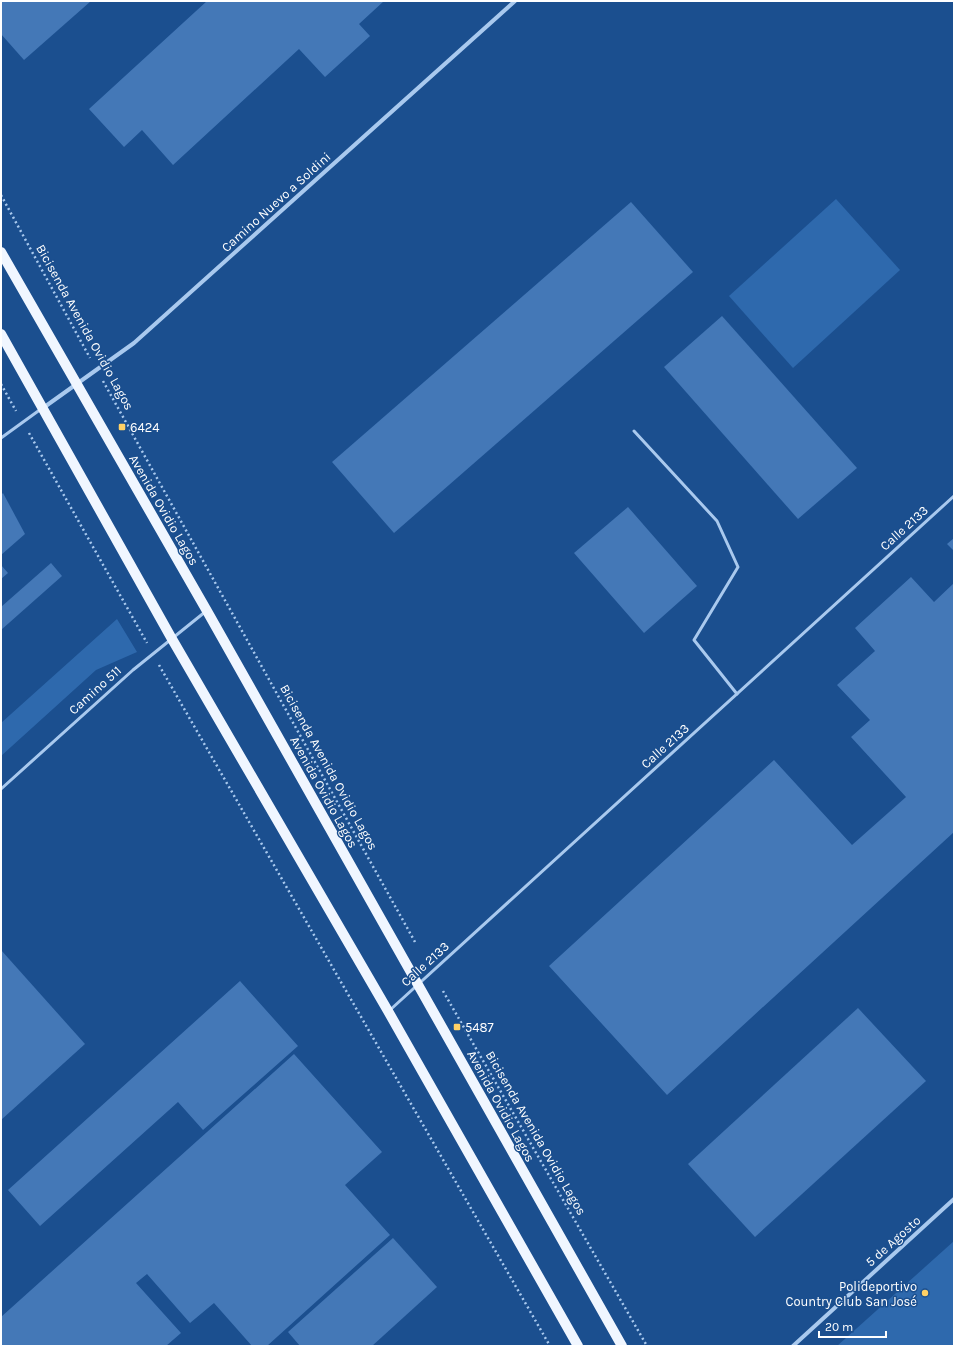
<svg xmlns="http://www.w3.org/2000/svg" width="955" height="1347" viewBox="0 0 955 1347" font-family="Karla,sans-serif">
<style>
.green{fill:#2e69ad}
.building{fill:#4478b7}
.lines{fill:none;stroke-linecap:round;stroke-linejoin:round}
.path{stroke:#a9c9ee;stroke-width:2.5;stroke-dasharray:2 3;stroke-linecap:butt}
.lane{stroke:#a9c9ee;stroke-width:3}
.street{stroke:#a9c9ee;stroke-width:4}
.primary{stroke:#f0f6ff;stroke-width:10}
.poi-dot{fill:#ffd166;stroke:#1b4f8f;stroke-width:1.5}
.labels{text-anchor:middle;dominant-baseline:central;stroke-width:3;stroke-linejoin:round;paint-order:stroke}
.street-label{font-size:13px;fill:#fff;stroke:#1b4f8f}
.poi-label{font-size:13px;fill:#fff;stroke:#1b4f8f;text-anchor:start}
</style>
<rect width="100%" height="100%" fill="#1b4f8f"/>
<g class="green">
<path d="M836,199L900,270L793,368L729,296Z"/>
<path d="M117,619L137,652L96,670L1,756V723Z"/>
<path d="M954,1241V1346H837Z"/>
</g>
<g class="building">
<path d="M1,1H91L24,60L1,34Z"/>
<path d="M207,1H384L359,24L370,36L325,77L299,49L173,165L142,130L124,147L89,109Z"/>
<path d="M631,202L693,272L394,533L332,462Z"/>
<path d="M722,316L857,468L798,519L664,367Z"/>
<path d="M3,493L25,534L1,555V495Z"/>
<path d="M628,507L697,586L644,633L574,553Z"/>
<path d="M954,538V551L947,544Z"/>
<path d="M51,563L62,576L1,630V607Z"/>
<path d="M1,565L8,573L1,579Z"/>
<path d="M911,577L934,602L954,583V832L667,1095L549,966L774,760L852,845L906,797L851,737L870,720L837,685L875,651L855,628Z"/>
<path d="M1,950L85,1044L1,1120Z"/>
<path d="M240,981L298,1046L203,1130L178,1102L40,1226L8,1190Z"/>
<path d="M858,1008L926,1081L755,1237L688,1164Z"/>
<path d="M294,1054L382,1152L345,1185L390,1235L267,1346H252L214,1303L190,1323L147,1274L136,1283L181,1333L166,1346H1V1317Z"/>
<path d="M393,1238L437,1287L372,1346H300L288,1332Z"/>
</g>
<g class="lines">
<g class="path">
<path d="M1,195L90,358"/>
<path d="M103,381L415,942"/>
<path d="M1,384L16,411"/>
<path d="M29,433L147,643"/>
<path d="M159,665L550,1346"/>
<path d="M443,991L647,1346"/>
</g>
<g class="lane">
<path d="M634,431L717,521L738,567L694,640L737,694"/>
<path d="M1,438L41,409"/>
<path d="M1,789L133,670L205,612"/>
<path d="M390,1010L954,496"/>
</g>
<g class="street">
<path d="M43,408L134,343L515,1"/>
<path d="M793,1346L954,1199"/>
</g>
<g class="primary">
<path d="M1,252L207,611L622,1346"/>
<path d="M1,334L172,639L388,1011L578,1346"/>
</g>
</g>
<g class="poi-dot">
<rect x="118" y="423" width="8" height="8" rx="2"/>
<rect x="453" y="1023" width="8" height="8" rx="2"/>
<circle cx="925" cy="1293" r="4"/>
</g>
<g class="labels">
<g class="street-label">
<text transform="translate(276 202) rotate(-42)">Camino Nuevo a Soldini</text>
<text transform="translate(85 327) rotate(61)">Bicisenda Avenida Ovidio Lagos</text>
<text transform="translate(164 510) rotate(60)">Avenida Ovidio Lagos</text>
<text transform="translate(904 528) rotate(-42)">Calle 2133</text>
<text transform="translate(95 690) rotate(-42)">Camino 511</text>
<text transform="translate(665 746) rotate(-42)">Calle 2133</text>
<text transform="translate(329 767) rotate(61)">Bicisenda Avenida Ovidio Lagos</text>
<text transform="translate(324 792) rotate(61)">Avenida Ovidio Lagos</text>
<text transform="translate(425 964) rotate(-42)">Calle 2133</text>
<text transform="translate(501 1106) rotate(61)">Avenida Ovidio Lagos</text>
<text transform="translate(536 1133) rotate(60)">Bicisenda Avenida Ovidio Lagos</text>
<text transform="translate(893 1241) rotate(-42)">5 de Agosto</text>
</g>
<g class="poi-label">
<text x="130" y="427">6424</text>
<text x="465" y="1027">5487</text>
<text x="917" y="1286" text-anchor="end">Polideportivo<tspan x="917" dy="15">Country Club San José</tspan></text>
</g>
</g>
<rect width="955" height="1347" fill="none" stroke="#ffffff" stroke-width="4"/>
<path d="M819 1331v6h67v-6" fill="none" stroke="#ffffff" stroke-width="2"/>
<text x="825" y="1331" font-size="12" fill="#ffffff" stroke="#1b4f8f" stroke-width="3" paint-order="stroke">20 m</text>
</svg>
